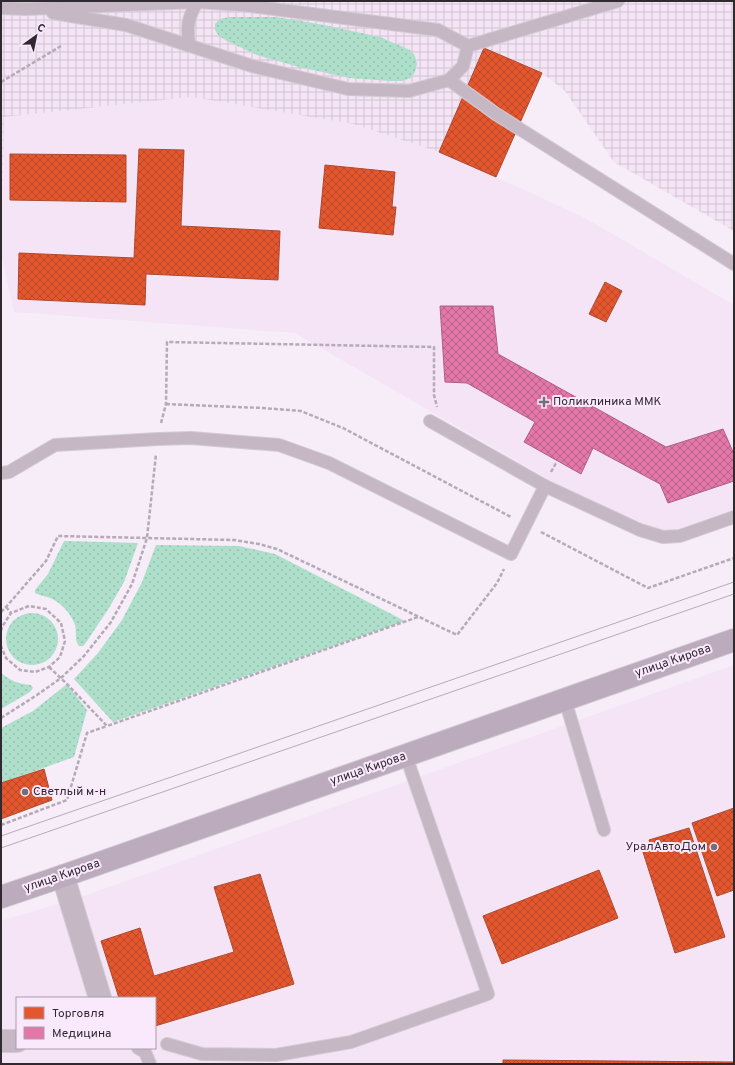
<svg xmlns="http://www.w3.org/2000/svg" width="735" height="1065" viewBox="0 0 735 1065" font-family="Overpass,sans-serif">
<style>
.built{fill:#f4e4f6;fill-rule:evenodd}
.industrial{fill:url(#industrial-grid)}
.grass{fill:url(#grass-dots)}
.shops{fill:url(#shops-cross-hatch);stroke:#ae492f}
.health{fill:url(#health-cross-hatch);stroke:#ad6084}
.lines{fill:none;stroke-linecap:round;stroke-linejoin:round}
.service-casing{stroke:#d2cbd3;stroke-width:14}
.minor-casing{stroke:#d2cbd3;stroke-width:24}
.secondary-casing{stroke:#d2cbd3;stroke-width:24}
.path{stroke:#b5aab5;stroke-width:2.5;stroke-dasharray:4 2;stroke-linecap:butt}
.service{stroke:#c6b7c5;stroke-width:12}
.minor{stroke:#c6b7c5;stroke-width:22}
.secondary{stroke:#bcabbc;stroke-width:22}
.tram{stroke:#b6acb7;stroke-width:1}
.poi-dot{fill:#756e76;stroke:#fae9fc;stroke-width:1.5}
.labels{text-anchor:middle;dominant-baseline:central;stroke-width:4;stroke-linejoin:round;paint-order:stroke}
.poi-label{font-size:12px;fill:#302930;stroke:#fae9fc;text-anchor:start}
.street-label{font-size:12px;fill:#302930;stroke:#fae9fc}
</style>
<defs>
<pattern id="industrial-grid" width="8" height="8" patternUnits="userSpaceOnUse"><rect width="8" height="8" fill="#f4e4f6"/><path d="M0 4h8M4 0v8" fill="none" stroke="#d2c4d3"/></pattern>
<pattern id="grass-dots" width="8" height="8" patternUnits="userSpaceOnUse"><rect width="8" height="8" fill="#addfca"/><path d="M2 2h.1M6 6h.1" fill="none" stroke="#95bfae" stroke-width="1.8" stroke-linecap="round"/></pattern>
<pattern id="shops-cross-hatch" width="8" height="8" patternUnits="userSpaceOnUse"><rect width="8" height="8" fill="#e4572e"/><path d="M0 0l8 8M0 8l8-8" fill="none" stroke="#b94828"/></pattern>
<pattern id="health-cross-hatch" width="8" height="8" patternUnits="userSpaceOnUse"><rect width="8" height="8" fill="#e377a8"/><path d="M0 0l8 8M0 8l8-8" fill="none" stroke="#b86289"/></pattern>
</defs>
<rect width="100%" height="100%" fill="#f6edf8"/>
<g class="built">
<path d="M191,97L353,124L439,152L496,177L585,218L734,305V519L649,537L295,333L14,312L1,253L3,117Z"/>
<path d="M734,665V1064H1V921L78,898ZM17,998H155V1048H17Z"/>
</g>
<path class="industrial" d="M1,1H734V231L614,162L565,91L542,73L496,177L439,152L353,124L191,97L4,117L1,253Z"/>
<g class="grass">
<path d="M229,17H276L324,25L380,37L410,50L415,56L417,64L415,72L411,78L402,81H390L350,78L299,67L257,55L244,49L227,41L219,36L215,30V24L220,19Z"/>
<path d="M64,541L138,543L124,582L109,608L85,644L83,646H79C74,640 77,632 75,625C71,613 59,600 47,597C43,596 39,595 35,593V590L48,574Z"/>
<path d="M156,545L239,546L275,554L405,621L113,722L74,679L98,653L122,620L142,582Z"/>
<circle cx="32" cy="639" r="26"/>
<path d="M1,673C11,681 18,684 31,685L33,688L30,692L1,709Z"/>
<path d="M67,684L87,710L74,757L1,783V728L33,711Z"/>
</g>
<g class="shops">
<path d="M484,48L542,73L496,177L439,152Z"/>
<path d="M139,149L184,150L181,226L280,231L278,280L146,274L145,305L18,299L19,253L134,258Z"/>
<path d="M10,154L126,155V202L10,200Z"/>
<path d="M325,165L395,172L392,207H396L393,235L319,228Z"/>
<path d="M605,282L622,291L606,322L589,314Z"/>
<path d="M44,769L52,800L1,819V783Z"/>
<path d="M734,808V890L717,896L692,823Z"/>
<path d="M689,828L725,937L675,953L643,852L652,849L649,840Z"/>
<path d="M599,870L618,918L502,964L483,916Z"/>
<path d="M260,874L294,984L155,1026V998H119L101,941L140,928L154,976L234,952L214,887Z"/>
<path d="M503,1060L733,1062V1064H503Z"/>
</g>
<path class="health" d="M440,306H493L498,354L666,447L723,429L734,454V481L668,503L660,484L593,448L581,474L524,442L535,422L467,383L445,382Z"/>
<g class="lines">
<g class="service-casing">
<g id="service">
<path d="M1,8L26,9L197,2L242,5L438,30L468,46L618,1"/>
<path d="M53,13L126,25L252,66L348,89L409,91L449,80L463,66L468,46"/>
<path d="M189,46C187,26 187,20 197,2"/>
<path d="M449,80L496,114L734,264"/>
<path d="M430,421L545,486L640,530L663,537L680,536L734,517"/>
<path d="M1,473L9,472L55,445L158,439L191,438L279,445L329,463L511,554L545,486"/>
<path d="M565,700L604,830"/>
<path d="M167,1044L202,1054L276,1055L351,1042L488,994L406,756"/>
<path d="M138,1048L145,1052L150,1064"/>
</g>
</g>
<g class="minor-casing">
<g id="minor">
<path d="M63,876L100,998"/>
<path d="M1,1041H17"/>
</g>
</g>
<g class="secondary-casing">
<path id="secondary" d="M1,897L63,876L734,640"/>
</g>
<g class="path">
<path d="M1,82L61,46"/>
<path d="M166,404L263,408L301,411L343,428L511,517"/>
<path d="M161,423L166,404L167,342L434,347V395L437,407"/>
<path d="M551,472L556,463"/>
<path d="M541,532L648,588L734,558"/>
<path d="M6,607L11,613"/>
<path d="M1,612L6,607L46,561L58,536L234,540L259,544L277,549L457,635L497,583L504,569"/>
<path d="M1,631L2,627L11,613L29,606L46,609L61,623L65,641L60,657L49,667L35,672L20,670L6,658L1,646"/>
<path d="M49,667L67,684L107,726L418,617"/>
<path d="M1,718L37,695L61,678L84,656L111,622L132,584L147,538L156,454"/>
<path d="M1,825L67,800L87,733L107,726"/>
</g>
<use href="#service" class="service"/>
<use href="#minor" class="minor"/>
<use href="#secondary" class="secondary"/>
<g class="tram">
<path d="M1,836L734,582"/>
<path d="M1,848L734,594"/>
</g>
</g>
<g class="poi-dot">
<path d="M542 396h4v4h4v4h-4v4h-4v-4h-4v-4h4z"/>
<circle cx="25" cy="792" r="4"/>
<circle cx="714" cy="847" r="4"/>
</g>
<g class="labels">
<g class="poi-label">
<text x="553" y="402">Поликлиника ММК</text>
<text x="33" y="792">Светлый м-н</text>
<text x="706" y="847" text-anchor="end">УралАвтоДом</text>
</g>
<g class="street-label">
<text transform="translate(673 661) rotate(-19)">улица Кирова</text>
<text transform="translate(368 769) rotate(-19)">улица Кирова</text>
<text transform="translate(62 876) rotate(-19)">улица Кирова</text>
</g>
</g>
<rect width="735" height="1065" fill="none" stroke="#302930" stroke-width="4"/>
<rect x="16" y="997" width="140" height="52" fill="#fae9fc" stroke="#a99caa"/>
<rect x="24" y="1007" width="20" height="12" fill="#e4572e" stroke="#a99caa"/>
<text x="52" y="1017" font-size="12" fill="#302930">Торговля</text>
<rect x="24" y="1027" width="20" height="12" fill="#e377a8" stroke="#a99caa"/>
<text x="52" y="1037" font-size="12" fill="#302930">Медицина</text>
<g transform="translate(36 36) rotate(33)" stroke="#fae9fc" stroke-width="3" paint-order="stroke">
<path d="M0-3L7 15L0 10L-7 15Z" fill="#302930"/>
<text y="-6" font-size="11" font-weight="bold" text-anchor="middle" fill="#302930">С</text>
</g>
</svg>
